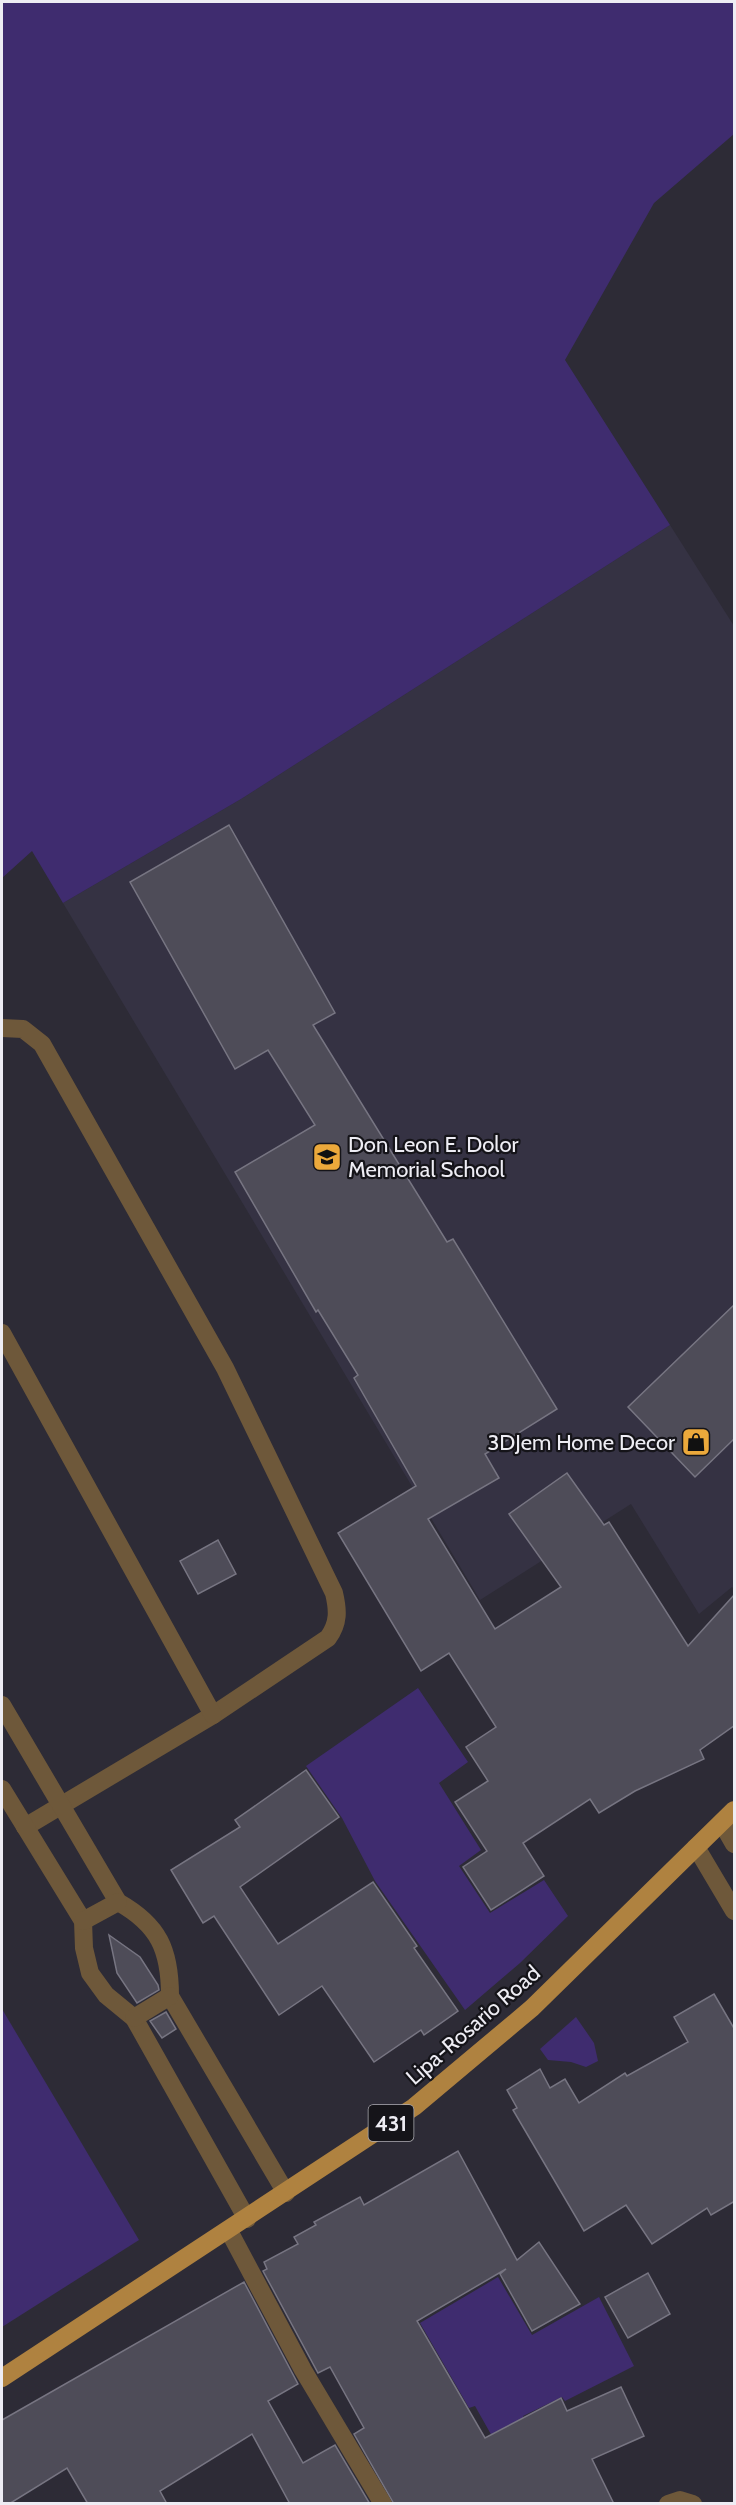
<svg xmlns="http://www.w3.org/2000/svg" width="736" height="2505" viewBox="0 0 736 2505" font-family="Cabin,sans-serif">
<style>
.built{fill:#353243}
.green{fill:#3f2c6f}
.building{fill:#4e4c58;stroke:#777582;stroke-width:1.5}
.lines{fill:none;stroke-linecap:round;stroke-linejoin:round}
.minor{stroke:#6e583a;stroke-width:18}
.major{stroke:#af8240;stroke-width:18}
.labels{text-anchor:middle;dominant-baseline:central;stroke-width:4.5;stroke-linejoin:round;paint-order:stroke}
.shield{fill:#151419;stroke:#adacb2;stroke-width:1.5}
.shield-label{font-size:21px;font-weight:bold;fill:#eeedf4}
.poi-label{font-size:22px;fill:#eeedf4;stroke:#151419;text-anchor:start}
.street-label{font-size:22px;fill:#eeedf4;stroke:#151419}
</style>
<rect width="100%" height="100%" fill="#2d2b36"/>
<path class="built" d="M670,525L734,626V1589L732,1587L699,1614L631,1504L480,1600L63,903L241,799Z"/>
<g class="green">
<path d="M2,2H734V134L654,203L565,360L670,525L241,799L63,903L32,851L2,878Z"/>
<path d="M418,1688L468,1762L439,1783L481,1850L459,1866L490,1913L544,1880L568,1916L520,1963L465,2010L375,1881L342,1818L306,1766Z"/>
<path d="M2,2009L139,2240L2,2327Z"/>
<path d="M576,2017L594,2043L598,2061L586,2067L571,2062L548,2060L540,2049Z"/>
<path d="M498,2277L532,2335L599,2297L634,2366L565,2401L562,2397L523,2416L553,2475L523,2491L475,2406L469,2408L420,2323Z"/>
</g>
<g class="building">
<path d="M229,825L335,1013L313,1025L447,1242L453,1239L557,1409L485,1454L499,1478L428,1519L495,1629L561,1587L509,1514L567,1473L604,1525L609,1522L688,1646L735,1594V1725L700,1750L704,1759L635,1791L599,1813L590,1799L523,1843L544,1876L491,1910L463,1867L487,1851L455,1802L488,1781L466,1747L496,1727L449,1653L421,1671L338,1533L416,1486L354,1378L358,1375L318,1310L316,1312L235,1172L315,1125L268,1050L235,1069L130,882Z"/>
<path d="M735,1304V1438L695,1477L628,1407Z"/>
<path d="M218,1540L236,1574L198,1594L180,1561Z"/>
<path d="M306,1770L339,1817L240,1887L278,1944L373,1882L417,1946L414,1948L458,2011L424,2035L421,2030L374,2062L322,1986L279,2015L214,1916L203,1923L171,1870L240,1827L235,1820Z"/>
<path d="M109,1935L140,1957L158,1985L159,1990L137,2003L117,1973Z"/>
<path d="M714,1994L735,2030V2201L711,2215L707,2208L652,2244L626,2205L584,2231L513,2110L517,2108L507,2090L540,2069L550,2088L565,2079L579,2103L625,2073L627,2076L688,2042L674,2017Z"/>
<path d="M166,2012L176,2029L162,2038L150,2021Z"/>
<path d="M458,2151L517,2260L539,2242L580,2304L532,2331L500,2274L506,2269L417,2321L485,2438L561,2398L567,2411L621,2387L644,2436L592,2459L614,2504H394L354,2434L364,2428L330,2367L318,2373L263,2271L267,2269L264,2262L298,2244L294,2237L316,2225L314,2222L360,2197L364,2205Z"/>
<path d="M648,2273L670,2314L628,2338L605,2297Z"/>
<path d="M244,2282L298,2384L268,2401L303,2463L335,2445L370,2504H290L252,2434L160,2491L167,2504H88L67,2468L9,2504H2V2420Z"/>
</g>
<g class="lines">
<g class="minor">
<path d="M2,1028L23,1029L42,1044L225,1368L334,1593C338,1610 339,1623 328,1638L213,1715L25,1827"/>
<path d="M2,1333L213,1715"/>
<path d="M2,1705L118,1902C159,1925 170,1950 170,1996L286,2193"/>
<path d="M2,1789L83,1921L84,1948L90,1973L106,1995L134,2018L247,2219"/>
<path d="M722,1823L734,1844"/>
<path d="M696,1847L734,1911"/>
<path d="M83,1921L118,1902"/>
<path d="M134,2018L170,1996"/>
<path d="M229,2231L303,2370L383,2504"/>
<path d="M668,2504L680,2500L693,2504"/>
</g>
<path class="major" d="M2,2378L414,2107L532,2008L734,1810"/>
</g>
<defs>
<g id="school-square" transform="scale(1.5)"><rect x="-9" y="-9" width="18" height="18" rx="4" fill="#eca93b" stroke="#151419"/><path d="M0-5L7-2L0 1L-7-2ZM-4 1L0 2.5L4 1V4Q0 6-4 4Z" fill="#111"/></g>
<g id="shop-square" transform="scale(1.5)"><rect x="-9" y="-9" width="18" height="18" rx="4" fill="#eca93b" stroke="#151419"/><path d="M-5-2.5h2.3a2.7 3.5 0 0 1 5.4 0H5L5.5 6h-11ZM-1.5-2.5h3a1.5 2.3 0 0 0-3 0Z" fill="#111"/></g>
</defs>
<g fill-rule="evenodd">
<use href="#school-square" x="327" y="1157"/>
<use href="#shop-square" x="696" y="1442"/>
</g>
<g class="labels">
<rect class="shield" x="368.5" y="2105" width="45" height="36" rx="4.5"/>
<g class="shield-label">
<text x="391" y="2123">431</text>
</g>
<g class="poi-label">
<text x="348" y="1144">Don Leon E. Dolor<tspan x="348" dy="25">Memorial School</tspan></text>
<text x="675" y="1442" text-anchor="end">3DJem Home Decor</text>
</g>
<g class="street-label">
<text transform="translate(473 2025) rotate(-41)">Lipa-Rosario Road</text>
</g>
</g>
<rect width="736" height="2505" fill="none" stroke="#eeedf4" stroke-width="6"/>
</svg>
